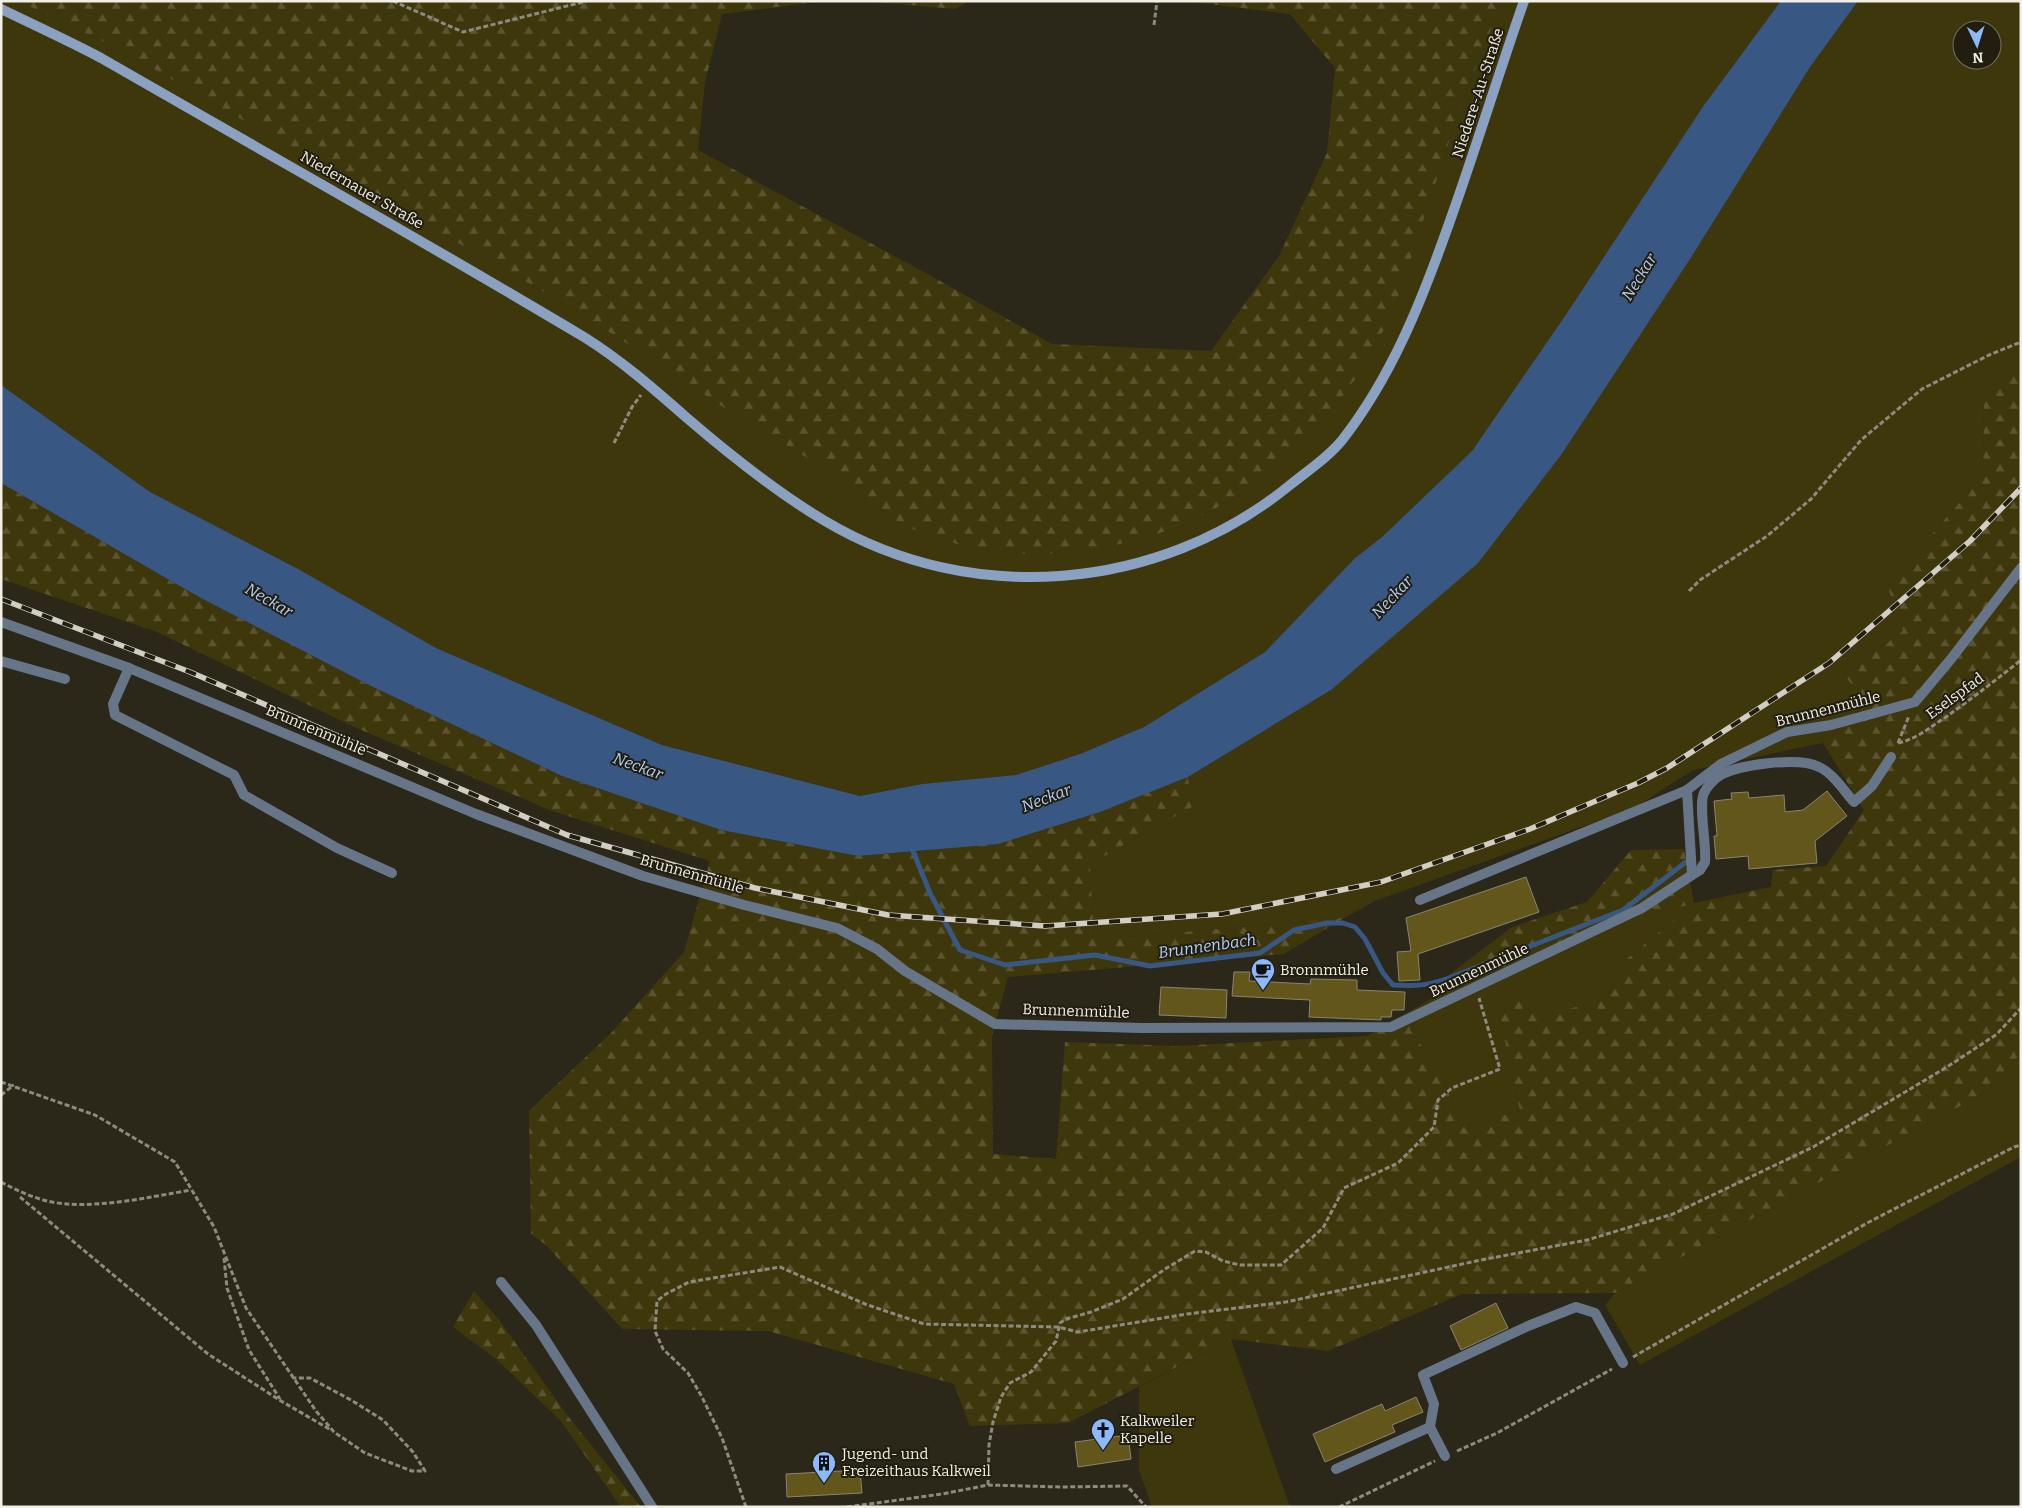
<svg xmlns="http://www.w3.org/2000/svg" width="2022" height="1508" viewBox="0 0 2022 1508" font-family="Bitter,serif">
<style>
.green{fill:#3f370c;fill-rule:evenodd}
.forest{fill:url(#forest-firs);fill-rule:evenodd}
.water{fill:#395783}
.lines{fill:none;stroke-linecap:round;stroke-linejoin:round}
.stream{stroke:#395783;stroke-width:5}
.building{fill:#62561a;stroke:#898574}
.path{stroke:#8d8a7f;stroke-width:3;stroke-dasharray:5 2.5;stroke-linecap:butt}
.lane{stroke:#677589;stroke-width:10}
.street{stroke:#677589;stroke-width:10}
.secondary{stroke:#8ba1c2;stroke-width:10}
.rail-casing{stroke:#d1cec5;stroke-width:5.5}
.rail{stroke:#211e10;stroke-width:4;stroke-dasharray:11;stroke-linecap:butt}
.labels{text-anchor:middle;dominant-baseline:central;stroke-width:4;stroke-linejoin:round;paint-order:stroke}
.street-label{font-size:15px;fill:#f1efe6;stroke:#211e10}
.poi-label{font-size:15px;fill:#f1efe6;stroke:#211e10;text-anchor:start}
.water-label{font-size:16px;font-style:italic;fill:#b1cdf7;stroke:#211e10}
</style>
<defs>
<pattern id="forest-firs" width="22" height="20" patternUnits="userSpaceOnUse" patternTransform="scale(1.25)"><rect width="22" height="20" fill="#3f370c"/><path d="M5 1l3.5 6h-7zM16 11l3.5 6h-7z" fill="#5b542f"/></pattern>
</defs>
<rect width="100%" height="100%" fill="#2b2719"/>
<g class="green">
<path d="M1,1H18L115,47L558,300L642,353L726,409L814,462L904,526L1178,528L1231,500L1267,477L1318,429L1356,378L1393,314L1460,108L1502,1H1781L1704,105L1565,316L1472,451L1382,537L1355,558L1265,652L1144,727L1080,754L1016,775L922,784L860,796L662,745L436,648L300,570L150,492L1,385Z"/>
<path d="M1858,1H2021V360L1984,395L1983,476L1887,585L1904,631L1845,675L1865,704L1823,743L1693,770L1634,808L1375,901L1344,918L1094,940L1090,864L1192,807L1188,777L1331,690ZM1962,30H1992V60H1962Z"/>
<path d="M1694,903L1623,962L1606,998L1549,1016L1514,997L1500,1018L1520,1111L1461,1126L1441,1073L1410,1030L1431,999L1506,966L1642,915Z"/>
<path d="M2021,1053V1157L1640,1365L1605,1305L1615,1293L1986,1092Z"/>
<path d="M1231,1339L1290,1507H1152L1139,1470V1387Z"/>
</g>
<g class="forest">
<path d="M18,1H824L722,14L705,82L698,150L924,272L1052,344L1211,351L1279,256L1327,153L1335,68L1290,14L1186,1H1502L1460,108L1393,314L1356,378L1318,429L1267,477L1231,500L1178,528L1112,546L1037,555L966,547L904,526L814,462L726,409L642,353L558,300L115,47Z"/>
<path d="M863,1H969L955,9Z"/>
<path d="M2021,360V1053L1986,1092L1615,1293L1462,1294L1328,1351L1231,1339L1068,1423L970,1426L954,1384L768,1331L622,1329L546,1245L531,1234L529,1111L612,1032L684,952L710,861L552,811L352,726L157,632L1,579V483L199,597L371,686L562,776L721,830L858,856L923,851L1100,812L1188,777L1192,807L1090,864L1094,940L1344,918L1284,954L1008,977L992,1036L993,1154L1056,1159L1065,1042L1176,1046L1367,1036L1431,999L1434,986L1512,927L1587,902L1631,850L1684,849L1694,903L1771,887L1773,870L1826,866L1864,810L1823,743L1865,705L1845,675L1903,631L1887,585L1983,476L1984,395ZM1693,904L1623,962L1606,998L1549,1015L1514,997L1500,1018L1520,1111L1461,1126L1441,1073L1410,1030L1431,999L1506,966L1642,915Z"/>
<path d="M474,1291L499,1320L567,1415L641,1507H621L560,1420L496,1359L453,1327Z"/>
</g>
<path class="water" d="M1781,1H1858L1810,67L1690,259L1561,455L1478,563L1331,690L1188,777L1100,812L998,844L858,856L721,830L562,776L371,686L199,597L1,483V385L150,492L300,570L436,648L662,745L860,796L922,784L1016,775L1080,754L1144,727L1265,652L1355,558L1382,537L1472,451L1565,316L1704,105Z"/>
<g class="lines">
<path class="stream" d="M911,846L930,893L960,950L1005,965L1095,955L1150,966L1260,953L1294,930L1327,923H1343L1355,927L1365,939L1383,973L1393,985C1417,986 1426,986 1449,978L1623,910L1686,862"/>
</g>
<g class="building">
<path d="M1827,791L1847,816L1815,841L1817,863L1749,869L1748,856L1716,859L1714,836H1717L1714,801L1732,799L1731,793L1748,792L1749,798L1784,795L1785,812L1803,810Z"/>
<path d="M1526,877L1539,912L1418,954L1420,980L1399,981L1397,952L1411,951L1406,918Z"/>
<path d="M1234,972H1250L1249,981L1310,984L1311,979L1357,980V990L1405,992L1404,1010H1392L1391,1017H1381V1020L1309,1017L1310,1000L1232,996Z"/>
<path d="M1161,987L1227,990L1226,1018L1159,1015Z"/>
<path d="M1496,1303L1508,1328L1461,1350L1450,1326Z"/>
<path d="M1416,1397L1423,1412L1392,1425L1395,1432L1325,1462L1313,1434L1382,1404L1385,1411Z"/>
<path d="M1128,1435L1131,1459L1078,1467L1075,1442Z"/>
<path d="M860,1470L862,1493L787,1497L786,1474Z"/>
</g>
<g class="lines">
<g class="path">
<path d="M393,1L463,32L587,1"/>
<path d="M1154,25L1157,1"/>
<path d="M614,443L632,407L641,395"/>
<path d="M1689,591L1700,580L1767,536L1811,499L1861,440L1922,389L1989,355L2021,342"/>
<path d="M1898,743C1917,739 1930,727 1946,717C1971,699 1996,680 2021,660"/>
<path d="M1898,743L1909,716"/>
<path d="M1,1082L95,1115L175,1162L214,1227L246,1308L316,1411L334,1432L365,1453L412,1471H425L413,1452L383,1420L351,1400L310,1378H293"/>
<path d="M1,1095L14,1085"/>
<path d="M1,1182C16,1190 31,1197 47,1201C89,1211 149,1197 191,1190"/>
<path d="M20,1197L208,1354L281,1401L331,1430"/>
<path d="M224,1258L227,1288L249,1350L280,1399"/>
<path d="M1633,1357L1869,1222L2014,1147L2021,1145"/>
<path d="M1457,1451L1497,1433L1612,1369"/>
<path d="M988,1485L989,1445L993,1422L1001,1397L1010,1383L1031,1372L1056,1341L1060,1323L1066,1319L1091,1312L1123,1299L1165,1269L1195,1251L1206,1252L1223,1261L1240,1265H1281L1323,1228L1344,1188L1398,1163L1434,1127L1438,1100L1452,1088L1500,1069L1479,998"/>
<path d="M746,1507L722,1438L702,1397L688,1373L663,1349L655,1331L657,1301L666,1294L689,1282L780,1267L865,1304L924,1324L1058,1327L1078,1332L1187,1314L1286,1302L1481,1260L1587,1240L1673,1214L1813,1147L1947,1067L1997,1034L2021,1008"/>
<path d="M847,1507L942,1494L988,1485L1061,1487L1127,1486L1146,1507"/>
<path d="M1339,1507L1435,1461"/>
</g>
<g class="lane">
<path d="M1,661L65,679"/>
<path d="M129,668L113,704L115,715L234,775L244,795L337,848L392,873"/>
<path d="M1692,875L1700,870L1705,862C1707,846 1698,805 1704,793C1707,787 1713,780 1719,776C1737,764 1799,757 1819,767C1833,773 1844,791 1854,802L1872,786L1891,757"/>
<path d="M1420,900L1687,790"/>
<path d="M501,1282L536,1325L652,1507"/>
<path d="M1430,1427L1434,1404L1423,1375L1528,1326L1576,1307L1595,1313L1623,1363"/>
<path d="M1336,1469L1430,1427L1445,1456"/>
</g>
<path class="street" d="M1,622L129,668L476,814L643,876L744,905L837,928L877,949L905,971L995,1024L1141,1028L1391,1027L1642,908L1692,875L1687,790L1721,764L1787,732L1831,725L1915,702L1951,659L2021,568"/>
<path class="secondary" d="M1,9C34,25 69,41 101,58C163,93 224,129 286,164C386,221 485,278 584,337C621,360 654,389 687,418C730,455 776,492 825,521C971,608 1159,592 1290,485C1307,471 1329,457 1343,439C1391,377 1420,305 1446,232C1474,155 1497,78 1524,1"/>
<g class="rail-casing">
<path id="rail" d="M1,599L190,672L567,835L755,888L888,915L1045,926L1222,914L1381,882L1530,829L1638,783L1667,768L1829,663L1970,541L2021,488"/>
</g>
<use href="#rail" class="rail"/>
</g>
<defs>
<g id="cafe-pin" transform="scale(1.25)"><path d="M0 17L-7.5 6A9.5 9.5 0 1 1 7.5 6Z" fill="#8cb9fc" stroke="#211e10"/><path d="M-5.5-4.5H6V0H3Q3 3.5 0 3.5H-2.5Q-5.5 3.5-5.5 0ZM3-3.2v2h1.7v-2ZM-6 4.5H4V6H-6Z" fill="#111"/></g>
<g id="church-pin" transform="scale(1.25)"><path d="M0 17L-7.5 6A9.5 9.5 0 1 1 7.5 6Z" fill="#8cb9fc" stroke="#211e10"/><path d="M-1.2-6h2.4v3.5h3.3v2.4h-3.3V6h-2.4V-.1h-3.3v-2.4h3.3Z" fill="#111"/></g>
<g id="building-pin" transform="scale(1.25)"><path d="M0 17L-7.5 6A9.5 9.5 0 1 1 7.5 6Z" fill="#8cb9fc" stroke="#211e10"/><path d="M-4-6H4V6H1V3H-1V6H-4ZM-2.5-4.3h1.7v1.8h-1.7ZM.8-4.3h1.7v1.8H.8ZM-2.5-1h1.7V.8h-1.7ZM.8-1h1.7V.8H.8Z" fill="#111"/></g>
</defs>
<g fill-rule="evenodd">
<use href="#cafe-pin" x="1263" y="970"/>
<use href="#church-pin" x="1103" y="1430"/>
<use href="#building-pin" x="824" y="1463"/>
</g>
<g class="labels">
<g class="street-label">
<text transform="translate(1478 93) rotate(-72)">Niedere-Au-Straße</text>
<text transform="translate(362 190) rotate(30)">Niedernauer Straße</text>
<text transform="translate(1955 696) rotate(-36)">Eselspfad</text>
<text transform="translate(1828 709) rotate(-14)">Brunnenmühle</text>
<text transform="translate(316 730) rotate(23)">Brunnenmühle</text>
<text transform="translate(692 874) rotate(16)">Brunnenmühle</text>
<text transform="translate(1479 970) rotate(-25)">Brunnenmühle</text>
<text transform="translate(1076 1011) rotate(2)">Brunnenmühle</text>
</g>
<g class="poi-label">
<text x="1280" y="970">Bronnmühle</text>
<text x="1120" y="1421">Kalkweiler<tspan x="1120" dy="17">Kapelle</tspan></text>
<text x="842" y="1454">Jugend- und<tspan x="842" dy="17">Freizeithaus Kalkweil</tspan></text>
</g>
<g class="water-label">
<text transform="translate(1639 277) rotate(-58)">Neckar</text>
<text transform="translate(1392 597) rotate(-47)">Neckar</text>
<text transform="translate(269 600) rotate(30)">Neckar</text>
<text transform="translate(638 766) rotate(20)">Neckar</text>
<text transform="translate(1046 798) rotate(-21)">Neckar</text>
<text transform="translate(1207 946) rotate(-8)">Brunnenbach</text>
</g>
</g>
<rect width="2022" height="1508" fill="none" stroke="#f1efe6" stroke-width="5"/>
<g transform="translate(1977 45) rotate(176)"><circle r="24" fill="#211e10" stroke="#747266"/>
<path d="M0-4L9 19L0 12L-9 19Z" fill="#8cb9fc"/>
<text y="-8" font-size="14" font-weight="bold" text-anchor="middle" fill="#f1efe6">N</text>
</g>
</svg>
